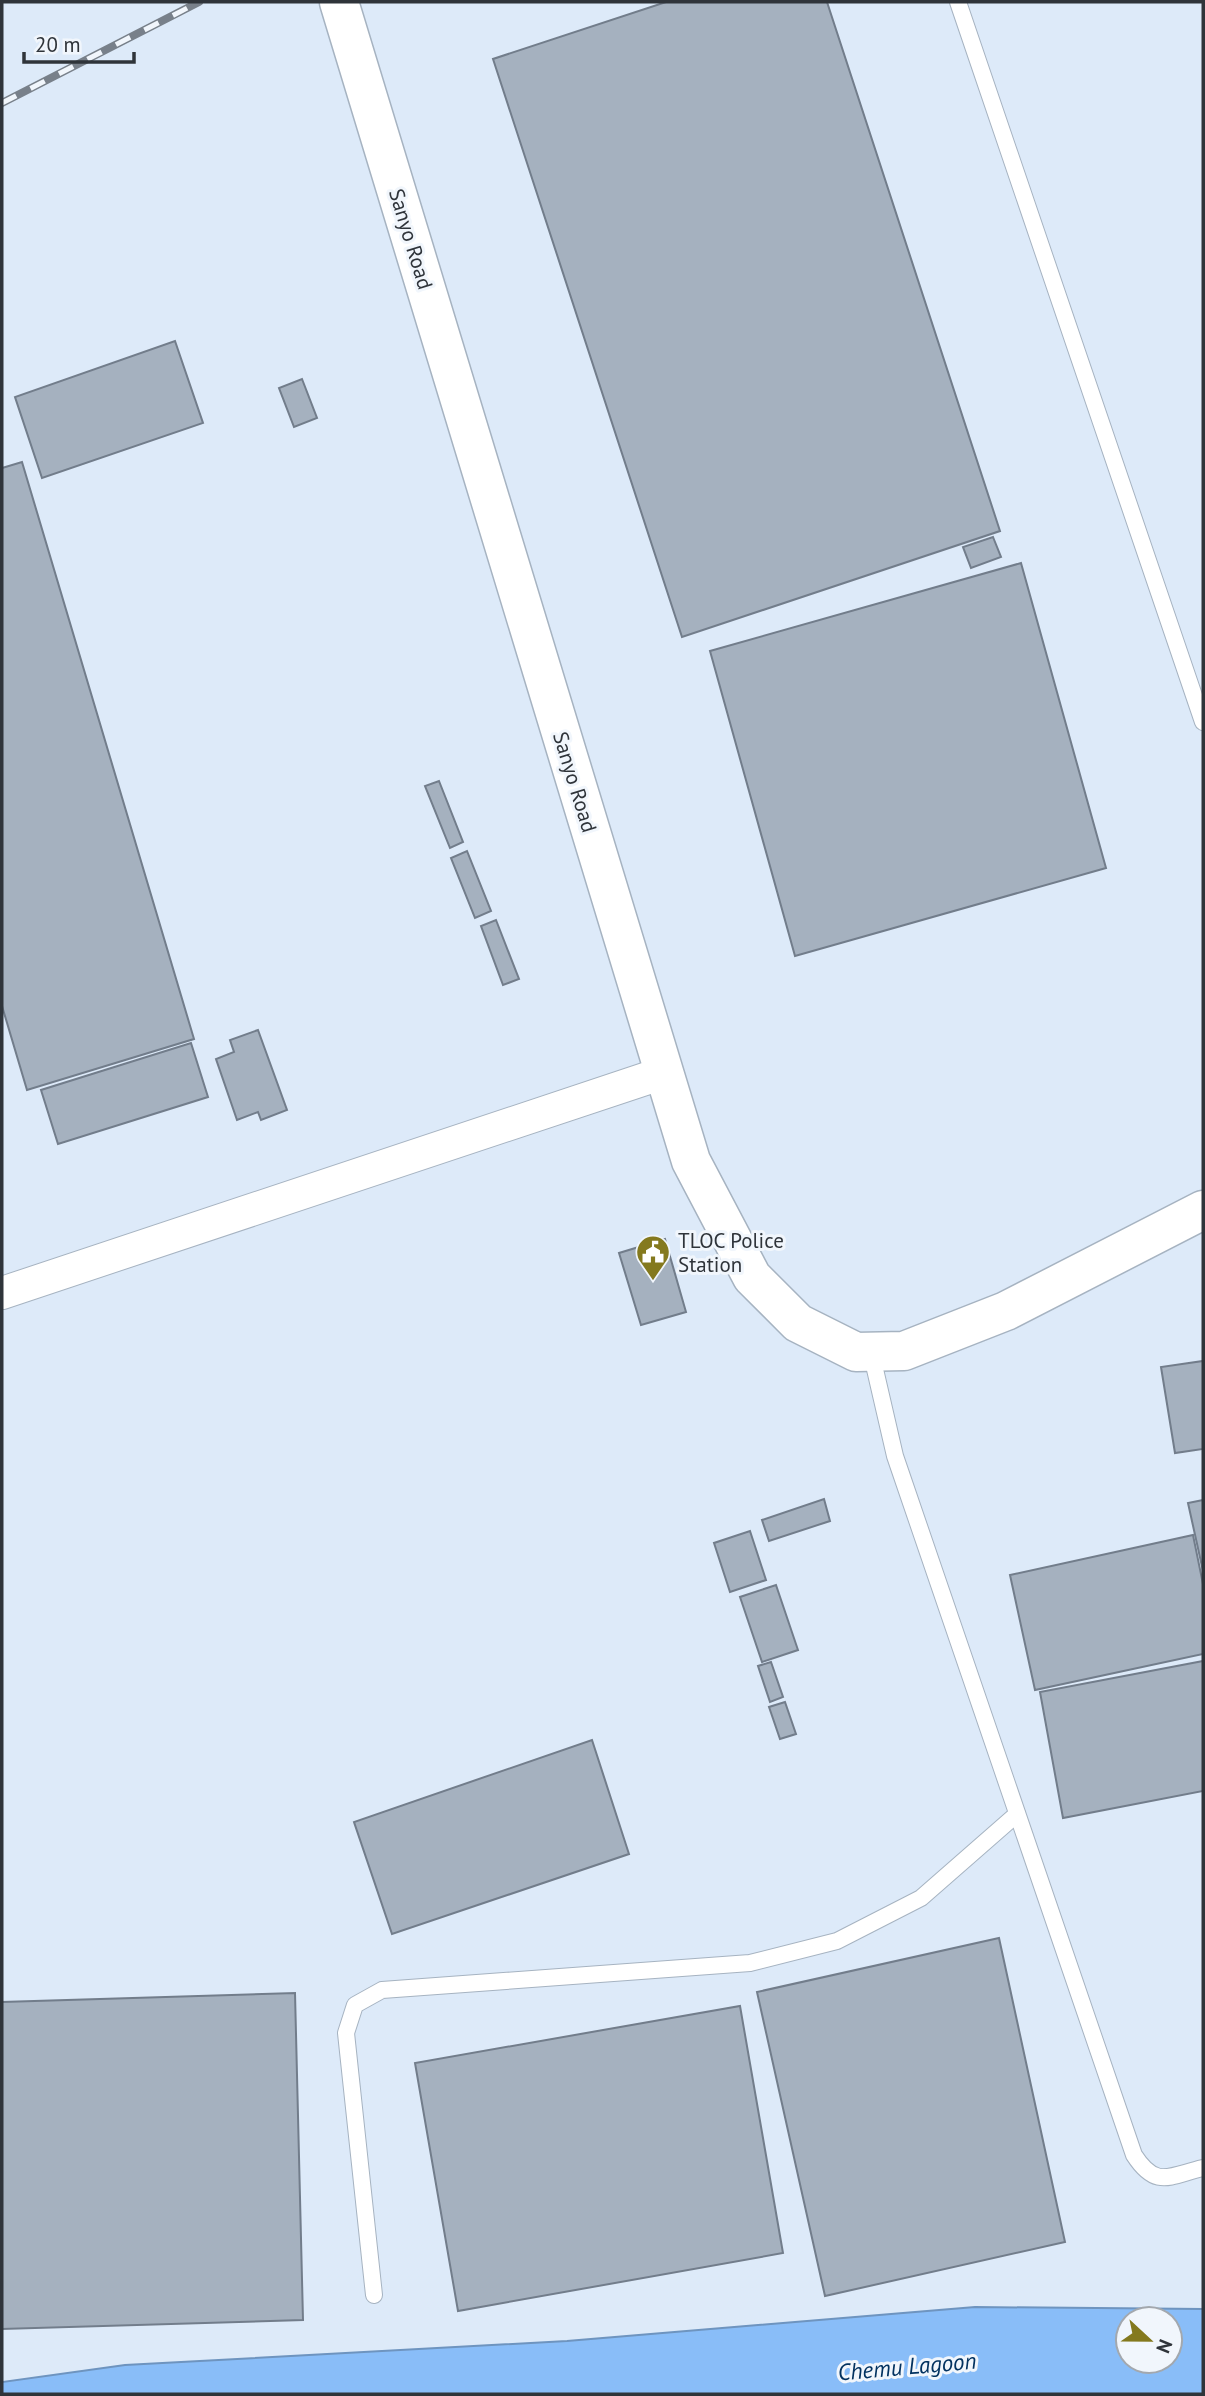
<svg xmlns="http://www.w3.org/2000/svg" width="1205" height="2396" viewBox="0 0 1205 2396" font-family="'PT Sans',sans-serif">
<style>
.water{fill:#89bdf8;stroke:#6e94bf;stroke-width:2;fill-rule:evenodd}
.building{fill:#a5b1bf;stroke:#727d8b;stroke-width:2}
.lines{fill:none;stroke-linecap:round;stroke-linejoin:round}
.lane-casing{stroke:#a6b3c1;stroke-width:18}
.street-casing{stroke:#a6b3c1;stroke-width:34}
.secondary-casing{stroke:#a6b3c1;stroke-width:41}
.lane{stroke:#fff;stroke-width:16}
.street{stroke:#fff;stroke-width:32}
.secondary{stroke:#fff;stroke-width:38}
.rail-casing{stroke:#78808a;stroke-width:8}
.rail{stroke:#f1f6fc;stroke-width:5;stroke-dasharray:16;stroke-linecap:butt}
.labels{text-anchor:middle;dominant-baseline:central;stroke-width:6;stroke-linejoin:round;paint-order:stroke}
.street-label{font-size:21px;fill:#2f343a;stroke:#f1f6fc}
.poi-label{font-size:21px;fill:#2f343a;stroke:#f1f6fc;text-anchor:start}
.water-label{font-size:23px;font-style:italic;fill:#023260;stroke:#f1f6fc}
</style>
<rect width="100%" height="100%" fill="#ddeaf9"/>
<path class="water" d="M975,2307L1203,2309V2394H2V2382L125,2365L567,2341ZM1128,2319H1170V2361H1128Z"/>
<g class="building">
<path d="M666,2H827L1000,531L682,637L493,59Z"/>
<path d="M175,341L203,423L42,478L15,397Z"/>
<path d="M302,379L317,418L294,427L279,388Z"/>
<path d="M22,462L194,1039L27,1090L2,1006V468Z"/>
<path d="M993,537L1001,557L971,568L963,547Z"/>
<path d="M1021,563L1106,868L795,956L710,651Z"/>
<path d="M439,781L463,842L450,848L425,786Z"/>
<path d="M467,851L491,911L475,918L451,858Z"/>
<path d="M496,920L519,979L503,985L481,926Z"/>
<path d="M258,1030L287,1110L261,1120L258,1112L237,1120L216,1059L234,1052L230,1040Z"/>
<path d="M191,1043L208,1097L58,1144L41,1090Z"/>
<path d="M665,1239L686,1312L641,1325L619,1253Z"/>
<path d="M1203,1361V1449L1175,1453L1161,1367Z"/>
<path d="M824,1499L830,1521L769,1541L762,1520Z"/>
<path d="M1203,1500V1571L1188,1503Z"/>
<path d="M750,1531L766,1580L730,1592L714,1543Z"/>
<path d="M1193,1535L1203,1584V1654L1035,1690L1010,1575Z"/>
<path d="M776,1585L798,1650L762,1662L740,1597Z"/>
<path d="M1203,1661V1791L1063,1818L1040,1692Z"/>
<path d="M771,1662L783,1697L770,1702L758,1666Z"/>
<path d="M785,1702L796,1734L780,1739L769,1707Z"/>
<path d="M592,1740L629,1854L392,1934L354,1822Z"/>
<path d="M999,1938L1065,2242L825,2296L757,1992Z"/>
<path d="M295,1993L303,2320L2,2329V2002Z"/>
<path d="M740,2006L783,2253L458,2311L415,2063Z"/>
</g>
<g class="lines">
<g class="lane-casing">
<g id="lane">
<path d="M958,2L1203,722"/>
<path d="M871,1352L895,1456L1134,2155C1156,2189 1169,2176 1203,2168"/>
<path d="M374,2295L346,2033L355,2005L382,1990L750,1963L837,1941L921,1898L1017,1814"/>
</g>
</g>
<g class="street-casing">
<path id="street" d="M2,1293L663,1073"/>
</g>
<g class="secondary-casing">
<path id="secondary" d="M339,2L691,1161L752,1277L798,1323L856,1352L904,1351L1006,1311L1203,1210"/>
</g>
<use href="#lane" class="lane"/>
<use href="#street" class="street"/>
<use href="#secondary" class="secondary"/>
<g class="rail-casing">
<path id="rail" d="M2,103L199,2"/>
</g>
<use href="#rail" class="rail"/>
</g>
<defs>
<g id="civic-pin" transform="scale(1.75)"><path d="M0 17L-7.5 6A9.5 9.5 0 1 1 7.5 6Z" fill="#84791e" stroke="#f1f6fc"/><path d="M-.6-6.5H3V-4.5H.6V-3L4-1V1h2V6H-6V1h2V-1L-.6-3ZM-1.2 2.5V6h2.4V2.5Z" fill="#fff"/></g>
</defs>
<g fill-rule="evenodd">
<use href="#civic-pin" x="653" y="1252"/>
</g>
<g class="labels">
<g class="street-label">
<text transform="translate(411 239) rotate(73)">Sanyo Road</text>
<text transform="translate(575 782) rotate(73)">Sanyo Road</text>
</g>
<g class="poi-label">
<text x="678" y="1240">TLOC Police<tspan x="678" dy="24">Station</tspan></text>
</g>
<g class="water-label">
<text transform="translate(907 2366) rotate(-5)">Chemu Lagoon</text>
</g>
</g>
<rect width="1205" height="2396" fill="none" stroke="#2f343a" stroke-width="7"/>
<g transform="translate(1149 2340) rotate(112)"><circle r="33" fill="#f1f6fc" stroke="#a3a8ae" stroke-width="2"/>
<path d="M0-5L12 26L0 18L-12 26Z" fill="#84791e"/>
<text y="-10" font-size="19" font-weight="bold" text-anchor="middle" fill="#2f343a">N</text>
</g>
<path d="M24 52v10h110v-10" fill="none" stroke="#2f343a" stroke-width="3.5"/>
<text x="35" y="52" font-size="21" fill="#2f343a" stroke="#f1f6fc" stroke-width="5" paint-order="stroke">20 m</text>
</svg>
